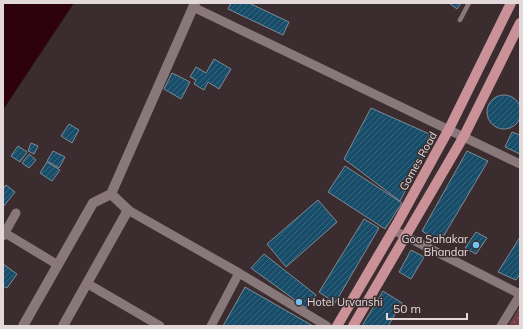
<svg xmlns="http://www.w3.org/2000/svg" width="523" height="329" viewBox="0 0 523 329" font-family="Mulish,sans-serif">
<style>
.green{fill:url(#green-dots)}
.water{fill:#2e020d}
.building{fill:url(#building-hatch);stroke:#7d8b95}
.lines{fill:none;stroke-linecap:round;stroke-linejoin:round}
.service{stroke:#89787a;stroke-width:4.5}
.minor{stroke:#89787a;stroke-width:9}
.tertiary{stroke:#89787a;stroke-width:10}
.primary{stroke:#ca9199;stroke-width:10}
.poi-dot{fill:#6fc2f4;stroke:#3b2d2f;stroke-width:1.5}
.labels{text-anchor:middle;dominant-baseline:central;stroke-width:3;stroke-linejoin:round;paint-order:stroke}
.street-label{font-size:11px;fill:#e3d9da;stroke:#3b2d2f}
.poi-label{font-size:11px;fill:#e3d9da;stroke:#3b2d2f;text-anchor:end}
</style>
<defs>
<pattern id="green-dots" width="8" height="8" patternUnits="userSpaceOnUse"><rect width="8" height="8" fill="#6f3f47"/><path d="M2 2h.1M6 6h.1" fill="none" stroke="#835a61" stroke-width="1.8" stroke-linecap="round"/></pattern>
<pattern id="building-hatch" width="6" height="6" patternUnits="userSpaceOnUse"><rect width="6" height="6" fill="#184d69"/><path d="M-1 1l2-2M0 6l6-6M5 7l2-2" fill="none" stroke="#39667e"/></pattern>
</defs>
<rect width="100%" height="100%" fill="#3b2d2f"/>
<path class="green" d="M520,306V326H508Z"/>
<path class="water" d="M3,3H74L3,110Z"/>
<g class="building">
<path d="M231,3H249L289,22L283,35L228,9Z"/>
<path d="M449,3H461L457,9Z"/>
<path d="M214,59L231,69L219,89L208,82L204,90L194,84L196,80L190,77L196,67L206,73Z"/>
<path d="M172,73L190,82L181,99L164,89Z"/>
<circle cx="504" cy="112" r="17"/>
<path d="M371,108L434,136L400,201L344,159Z"/>
<path d="M69,124L79,130L72,143L61,136Z"/>
<path d="M512,132L520,135V154L505,147Z"/>
<path d="M31,143L38,146L34,154L28,151Z"/>
<path d="M18,146L27,152L20,162L11,156Z"/>
<path d="M53,151L65,157L59,168L47,161Z"/>
<path d="M467,151L488,161L440,242L422,231Z"/>
<path d="M29,154L36,160L29,168L22,163Z"/>
<path d="M47,162L60,170L52,181L40,173Z"/>
<path d="M345,166L402,203L385,229L328,192Z"/>
<path d="M6,185L15,192L3,207V189Z"/>
<path d="M318,200L337,222L286,267L267,244Z"/>
<path d="M364,219L379,228L335,303L319,292Z"/>
<path d="M476,232L487,238L476,254L465,248Z"/>
<path d="M520,237V274L516,280L498,272Z"/>
<path d="M411,250L424,257L411,279L399,272Z"/>
<path d="M264,254L316,295L306,308L251,268Z"/>
<path d="M3,264L17,274L7,288L3,286Z"/>
<path d="M245,287L313,326H223Z"/>
<path d="M383,291L402,303L388,326H362Z"/>
</g>
<g class="lines">
<path class="service" d="M460,20L469,3"/>
<g class="minor">
<path d="M193,7L520,164"/>
<path d="M128,210L239,273L327,326"/>
<path d="M393,230L520,294"/>
<path d="M5,233L58,265"/>
<path d="M3,236L16,213"/>
<path d="M88,284L160,326"/>
<path d="M211,326L239,273"/>
<path d="M501,326L520,295"/>
</g>
<g class="tertiary">
<path d="M23,326L93,203L111,194L195,3"/>
<path d="M63,326L128,210L111,194"/>
</g>
<g class="primary">
<path d="M337,326L398,222L449,129L511,3"/>
<path d="M353,326L464,136L520,23"/>
</g>
</g>
<g class="poi-dot">
<circle cx="476" cy="245" r="4"/>
<circle cx="299" cy="302" r="4"/>
</g>
<g class="labels">
<g class="street-label">
<text transform="translate(418 161) rotate(-61)">Gomes Road</text>
</g>
<g class="poi-label">
<text x="468" y="239">Goa Sahakar<tspan x="468" dy="13">Bhandar</tspan></text>
<text x="307" y="302" text-anchor="start">Hotel Urvanshi</text>
</g>
</g>
<rect width="523" height="329" fill="none" stroke="#e3d9da" stroke-width="8"/>
<path d="M387 313v6h80v-6" fill="none" stroke="#e3d9da" stroke-width="2"/>
<text x="393" y="313" font-size="12" fill="#e3d9da" stroke="#3b2d2f" stroke-width="3" paint-order="stroke">50 m</text>
</svg>
